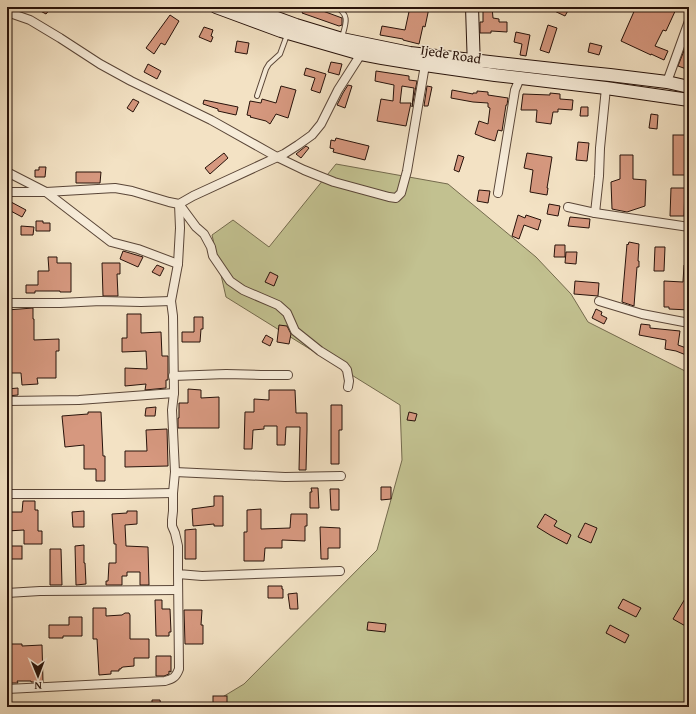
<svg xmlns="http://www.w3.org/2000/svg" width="696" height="714" viewBox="0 0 696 714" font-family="'Gentium Book Plus',serif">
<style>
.green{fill:#c2c190;stroke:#746a4d}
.building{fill:#d6987f;stroke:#27120a}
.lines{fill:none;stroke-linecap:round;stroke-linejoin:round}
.lane-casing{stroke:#5a4638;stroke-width:6}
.street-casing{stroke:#5a4638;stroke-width:10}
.secondary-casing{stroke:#27120a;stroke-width:14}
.lane{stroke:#f7ecd9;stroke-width:4}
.street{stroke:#f7ecd9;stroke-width:8}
.secondary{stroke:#f7ecd9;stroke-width:12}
.labels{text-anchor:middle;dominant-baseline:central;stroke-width:3;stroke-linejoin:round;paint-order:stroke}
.street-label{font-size:14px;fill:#27120a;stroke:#f7ecd9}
</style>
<rect width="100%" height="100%" fill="#f3e2c4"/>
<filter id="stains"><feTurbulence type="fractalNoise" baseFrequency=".005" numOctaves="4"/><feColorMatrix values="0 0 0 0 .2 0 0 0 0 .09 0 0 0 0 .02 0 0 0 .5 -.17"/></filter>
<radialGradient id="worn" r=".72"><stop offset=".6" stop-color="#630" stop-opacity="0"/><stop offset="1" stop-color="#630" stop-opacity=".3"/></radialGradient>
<path class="green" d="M336,164L448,184L536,257L571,294L588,322L689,373V707H206L244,684L377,550L402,460L400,405L226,297L212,235L233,220L269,247Z"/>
<g class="building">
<path d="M33,7H52L46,14Z"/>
<path d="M305,7H312L342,18V25L339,26L302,13Z"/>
<path d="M410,7H423L429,8L425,27L423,26L419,44L403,40V39L380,35L382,26L405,30Z"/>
<path d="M486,7H492L493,18L499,19V22H507V32L491,31V33H480V22H483V8H486Z"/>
<path d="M546,7H570L565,16Z"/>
<path d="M636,7H677L666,31L663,30L655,46L668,51L664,60L651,54V55L621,41Z"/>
<path d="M170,15L179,21L165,45L161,43L154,54L146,48Z"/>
<path d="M548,25L557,28L549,53L540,50Z"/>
<path d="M204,27L213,30L211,36L213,37L211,42L199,37Z"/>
<path d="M516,32L530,35L526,56L520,55L522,44L514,42Z"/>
<path d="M237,41L249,43L247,54L235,52Z"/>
<path d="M590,43L602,46L599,55L588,52Z"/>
<path d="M685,48L689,49V70L678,66Z"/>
<path d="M331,62L342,64L339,75L328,72Z"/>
<path d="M148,64L161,71L157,79L144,72Z"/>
<path d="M306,68L326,74L320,93L311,90L315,78L304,75Z"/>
<path d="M376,71L409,76V80L417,81L412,107L414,88L402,86L400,103H411L406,126L377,121L381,99L393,101L394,85L375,81Z"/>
<path d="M348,85L352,86L345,108L337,105L343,93Z"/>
<path d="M281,86L296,90L288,118L276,114L270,124L266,121L250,117L251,116L247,115L250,101L261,103L262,99L276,103Z"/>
<path d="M427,86L432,87L428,106H424Z"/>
<path d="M452,90L473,94V93H477V91L488,92V95L508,98L507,105H506L502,131L498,130L495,141L485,138L475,134L479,121L488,124L490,108L488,107V103L473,102L451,98Z"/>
<path d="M550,93L560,94V99L573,100L572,110L558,109V112H553L551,124L536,122L537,110H521L523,94L550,95Z"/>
<path d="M133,99L139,102L133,112L127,108Z"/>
<path d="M204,100L238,107L236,115L218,111V109L203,104Z"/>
<path d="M581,107H588V116H580Z"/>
<path d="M651,114L658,115L657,129L649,128Z"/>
<rect x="673" y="135" width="16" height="40"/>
<path d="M336,138L369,146L365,160L333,152L334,149L330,148L331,140L335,141Z"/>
<path d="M578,142L589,143L587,161L576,160Z"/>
<path d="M306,146L309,148L301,158L296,154Z"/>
<path d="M224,153L228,158L210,174L205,168Z"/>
<path d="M527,153L552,157L547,188H548L547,195L530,192L533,170L524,168Z"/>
<path d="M458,155L464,157L459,172L454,170Z"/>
<path d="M620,155H633V179L646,180L645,206L627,212L612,209L611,182L620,179Z"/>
<path d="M39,167H46L45,177H35V170H39Z"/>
<path d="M76,172H101L100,183H76Z"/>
<path d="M671,188H685L684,216H670Z"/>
<path d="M479,190L490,191L488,203L477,201Z"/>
<path d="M7,202L10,203L11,202L26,210L22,217L7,209Z"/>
<path d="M549,204L560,206L558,216L547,214Z"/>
<path d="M518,215L525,218L526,215L541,220L538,230L524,225L519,239L512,236Z"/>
<path d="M570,217L590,219L589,228L568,226Z"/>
<path d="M36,221H43V223H50V231H36Z"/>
<path d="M21,226L34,227L33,235H21Z"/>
<path d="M629,242L639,244L638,261H639V267H637L634,306L622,302L627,244L628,245Z"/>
<path d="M555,245H565V257H554Z"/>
<path d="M655,247H665L664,271H654Z"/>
<path d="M123,251L143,257L138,267L120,259Z"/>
<path d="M566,252H577L576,264L565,263Z"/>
<path d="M48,257H57V263H71V292H60V291H35V293H26V285H38V271H49Z"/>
<path d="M102,263H120V274H117L118,296H103Z"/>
<path d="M157,265L164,268L160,276L152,272Z"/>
<path d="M684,265L689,266V310L669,309V307H664V281L683,282Z"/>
<path d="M270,272L278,276L274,286L265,282Z"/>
<path d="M575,281L599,283L598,296L574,294Z"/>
<path d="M33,308V319H34V340L59,339V351H56V378H37L38,384L22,385L21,373H7V310Z"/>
<path d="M596,309L602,312L601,315L607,318L604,324L592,318Z"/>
<path d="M127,314H141V333L161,332L162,356H168V380H166V388L145,390L146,384L125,386V368L147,369L146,351L122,352V338H127Z"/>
<path d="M194,317H203V329H201L200,342H182V332H194Z"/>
<path d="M641,324L650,325V328L680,331L678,345L689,349L686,355L676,351L665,349L666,340L639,335Z"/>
<path d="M279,325L287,326L291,334L289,344L277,342Z"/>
<path d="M266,335L273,339L270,346L262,342Z"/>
<path d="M18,388V395L7,396V389Z"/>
<path d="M188,389L201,390V398L219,397V428H178V418H179V403H188Z"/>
<path d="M269,390H295L296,413H307V430L306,470H299L300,427H286L285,445H277V426H264V429L253,430L252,449H244L245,412H254V399L269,400Z"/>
<path d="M331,405H342V430H339V464H331Z"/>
<path d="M156,407L155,416H145L146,408Z"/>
<path d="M88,412H101L103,456H105V481H96V469H84V445L65,447L62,416L88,414Z"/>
<path d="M409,412L417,414L415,421L407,420Z"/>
<path d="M167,429L168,466L125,467V451H147L146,430Z"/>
<path d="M381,487H391V499L381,500Z"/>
<path d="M311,488H318L319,508H310V492H312Z"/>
<path d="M330,489H339V510H331Z"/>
<path d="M214,496H223V526H214V524L193,526L192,509L214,506Z"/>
<path d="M23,501H35V510H38V531H42V544H24V530L7,531V512H22Z"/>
<path d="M261,509V529L290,528L291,514H307V526H305V541L282,540V548H265L264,561H244V532H247V510Z"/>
<path d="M84,511V527H73L72,512Z"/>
<path d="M127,511H137V524L125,525L126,546L148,547L149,585H140V572H127V576H122V585H106V581H108L109,563H116V544H114L112,514L127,513Z"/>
<path d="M545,514L557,521L554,526L571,535L567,544L550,535L537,527Z"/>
<path d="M585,523L597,528L591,543L578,537Z"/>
<path d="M320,527L340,528V548H328V559H321Z"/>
<path d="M196,529V559H185V530Z"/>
<path d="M84,545V563H85L86,584L76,585L75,546Z"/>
<rect x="7" y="546" width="15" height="13"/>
<path d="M50,549H61L62,585H50Z"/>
<path d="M268,586H282V589H283V598H268Z"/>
<path d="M689,592V628L673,619Z"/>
<path d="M297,593L298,609H290L288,594Z"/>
<path d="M623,599L641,608L636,617L618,608Z"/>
<path d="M155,600H162V609H170L171,632H169V636H156Z"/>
<path d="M93,608H106V616L122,615L125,613H129L130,615V639H149V658H134V666L123,667L121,668V669H119V671H111V674L99,675L97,639H93Z"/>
<path d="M184,610H202L201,625H203V644H185Z"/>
<path d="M69,617H82V636H63V638H49V625H69Z"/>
<path d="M368,622L386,624L385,632L367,630Z"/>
<path d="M610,625L629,635L625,643L606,633Z"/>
<path d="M10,644H22V646L42,645L43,682H31V681H17L18,683H11Z"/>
<path d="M156,656H171V672L169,671V674L164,676H156Z"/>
<rect x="213" y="696" width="14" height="11"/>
<path d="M152,700H160L161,707H152Z"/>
</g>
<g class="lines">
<g class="lane-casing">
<g id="lane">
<path d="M336,7C350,15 346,23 342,37"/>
<path d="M257,96L266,69L269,64L280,54L287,35"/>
</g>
</g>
<g class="street-casing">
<g id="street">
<path d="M7,12L30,20L60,38L100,64L131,81L211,120L277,157L304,170L334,182L389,197L396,198L401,193L407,171L425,65"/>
<path d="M667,82L689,21"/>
<path d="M7,172L46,192L111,242L138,249L178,264"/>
<path d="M7,192H46L115,188L132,191L169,202L179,204L193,196L284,154L298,145L312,135L321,124L338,90L361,54"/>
<path d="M498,193L515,90L520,78"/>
<path d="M179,204L180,228L178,264L171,301L173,316L174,393L172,410L175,472L173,493V511L172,520V526L175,533L178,546V574L202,576L340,571"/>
<path d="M179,204L196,227L204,234L211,247L213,256L230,281L243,290L278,305L287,313L295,331L320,351L344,366L347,370L349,381L348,387"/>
<path d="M568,207L595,213L689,227"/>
<path d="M595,213L599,176L600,148L606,88"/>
<path d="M599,301L642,314L689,323"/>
<path d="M7,303H60L101,301L141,302L171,301"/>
<path d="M173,376L226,374L261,375H288"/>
<path d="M7,401L79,400L174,393"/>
<path d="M175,472L285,477L341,476"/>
<path d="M7,494H123L173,493"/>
<path d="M7,593L40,591L178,590"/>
<path d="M7,689L165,681C173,679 176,677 179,669L178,574"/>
</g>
</g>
<g class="secondary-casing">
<g id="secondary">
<path d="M216,7L281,31L361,54L382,58L425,65L495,75L606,88L689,100"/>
<path d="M247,7L296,25L342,39L410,53L580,72L610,75L667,82L689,87"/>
<path d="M472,7L474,68"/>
</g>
</g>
<use href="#lane" class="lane"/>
<use href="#street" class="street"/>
<use href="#secondary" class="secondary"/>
</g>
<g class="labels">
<g class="street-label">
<text transform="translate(451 54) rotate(9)">Ijede Road</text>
</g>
</g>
<rect width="696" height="714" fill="none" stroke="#f3e2c4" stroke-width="24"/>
<rect x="8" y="8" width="680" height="698" fill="none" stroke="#27120a" stroke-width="2"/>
<rect x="12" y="12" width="672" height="690" fill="none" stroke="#27120a"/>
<g transform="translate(38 676) rotate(179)" stroke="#f7ecd9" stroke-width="3" paint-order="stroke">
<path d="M0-3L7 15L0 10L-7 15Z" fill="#27120a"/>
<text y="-6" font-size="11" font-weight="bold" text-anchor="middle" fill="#27120a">N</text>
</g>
<rect width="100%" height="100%" filter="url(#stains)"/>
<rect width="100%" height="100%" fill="url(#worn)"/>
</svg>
